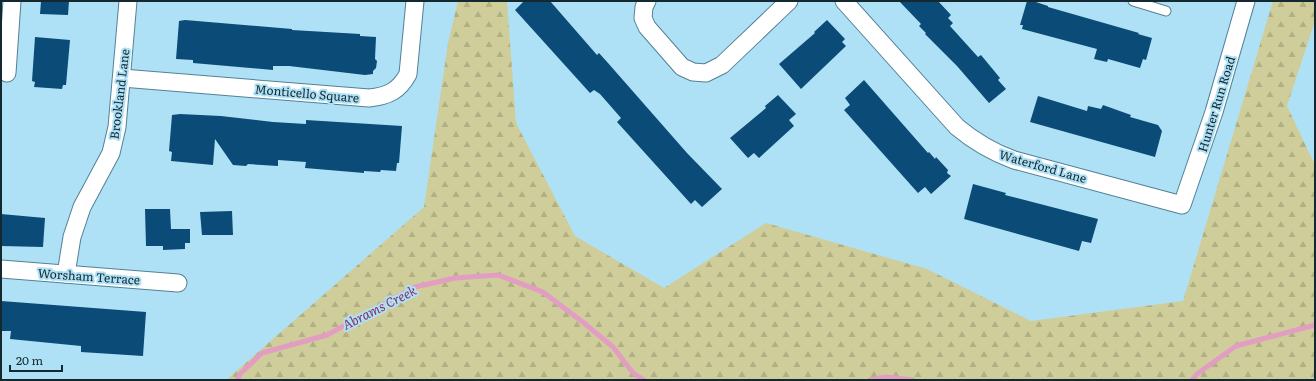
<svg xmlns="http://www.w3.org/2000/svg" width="1316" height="381" viewBox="0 0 1316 381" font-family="Literata,serif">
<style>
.forest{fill:url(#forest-firs)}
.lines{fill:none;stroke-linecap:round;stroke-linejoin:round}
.stream{stroke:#e39dc3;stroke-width:5}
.building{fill:#0a4b78}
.lane-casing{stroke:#538195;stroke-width:11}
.street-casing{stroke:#538195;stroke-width:19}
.lane{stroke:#fff;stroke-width:9}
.street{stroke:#fff;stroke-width:17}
.labels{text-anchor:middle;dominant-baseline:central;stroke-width:4;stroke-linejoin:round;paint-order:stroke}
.street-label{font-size:12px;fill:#142830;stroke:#afe1f6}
.water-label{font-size:13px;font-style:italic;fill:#863466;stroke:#afe1f6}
</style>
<defs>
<pattern id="forest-firs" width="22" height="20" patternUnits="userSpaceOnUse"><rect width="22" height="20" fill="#cfcd9a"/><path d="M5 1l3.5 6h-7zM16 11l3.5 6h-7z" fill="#b1b085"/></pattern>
</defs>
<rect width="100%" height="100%" fill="#afe1f6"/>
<path class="forest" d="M458,1H507L516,123L575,236L664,288L766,223L927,269L1031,321L1183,301L1273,1H1315V21L1287,106L1315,165V380H226L424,207L448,43Z"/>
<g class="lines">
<g class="stream">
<path d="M237,380L240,374L262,353L327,335L415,287L455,278L498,275L543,292L584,323L613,347L633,373L644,380"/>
<path d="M870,380L886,377L913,380"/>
<path d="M1192,380L1197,374L1236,346L1315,325"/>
</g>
</g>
<g class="building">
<path d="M41,1H69L68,15L40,14Z"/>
<path d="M524,1H550L597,55L599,53L608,63L687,153L722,189L702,207L695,200L691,204L617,122L621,118L600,94L594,90L590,93L515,10Z"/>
<path d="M899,1H938L951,15L948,18L953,23L950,26L978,57L981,55L1000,78L998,80L1006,89L989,103L957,66L925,34L926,33L919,26L921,24Z"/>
<path d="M1027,1H1033L1048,6V7L1139,33L1138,34L1152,38L1146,60L1143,59L1140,68L1108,59L1107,62L1094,59L1097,49L1022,29L1023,25H1020Z"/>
<path d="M185,20L292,29V30L360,34V36L376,37L375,59L377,61L376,68L373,71V74L365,75L289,66H273V70L193,63V60L176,59L179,21Z"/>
<path d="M827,20L845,39L842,42L846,46L801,89L779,64L815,33L814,32Z"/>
<path d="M35,37L70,40L66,85H63L62,89L34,87L35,82L32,81Z"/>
<path d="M864,80L928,153L929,152L935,159L936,157L948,170L947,173L951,176L931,194L925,187L918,193L844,110L850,105L845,98Z"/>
<path d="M778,95L796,114L789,120L794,126L759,158L754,153L748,158L730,138L766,108L765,106Z"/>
<path d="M1038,96L1087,111L1088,106L1101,109L1103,105L1131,115L1130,117L1158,125L1162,131L1155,157L1030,122Z"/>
<path d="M180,114L221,116L273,122L306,124V120L402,126L399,163H397L396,171L381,170L380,172L364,171V173L305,168L306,162L278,160V166L248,164L246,166L233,165L215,139L213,165L171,161L172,152L169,151L172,115Z"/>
<path d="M973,184L1006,193L1005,195L1098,219L1091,243L1082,241L1079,251L964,219Z"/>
<path d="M145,209H170L171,229H190V243H185V249L163,250V246H146Z"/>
<path d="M232,211L233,235H202L200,212Z"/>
<path d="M1,214L45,218L43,247L1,246Z"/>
<path d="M1,301L146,312L143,356L81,352V346L10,339L11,331H1Z"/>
</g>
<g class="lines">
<g class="lane-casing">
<path id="lane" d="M1133,1L1166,11"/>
</g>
<g class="street-casing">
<g id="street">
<path d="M647,1L644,7L643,18L647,27L682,67L693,72L706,73L722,65L789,1"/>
<path d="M844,1L957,127C975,142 992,152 1014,160L1182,205L1214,112L1246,1"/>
<path d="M7,73L12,1"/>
<path d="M122,78L369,98C388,96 399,91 408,74L415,1"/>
<path d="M1,269L178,283"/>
<path d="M66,274L72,237L82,207L111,153L117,127L128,1"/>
</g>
</g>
<use href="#lane" class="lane"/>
<use href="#street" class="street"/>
</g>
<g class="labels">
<g class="street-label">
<text transform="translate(307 93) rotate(5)">Monticello Square</text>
<text transform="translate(119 94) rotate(-83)">Brookland Lane</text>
<text transform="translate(1216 104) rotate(-73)">Hunter Run Road</text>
<text transform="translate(1043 166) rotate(16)">Waterford Lane</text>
<text transform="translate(89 276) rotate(4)">Worsham Terrace</text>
</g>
<g class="water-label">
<text transform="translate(379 307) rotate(-27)">Abrams Creek</text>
</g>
</g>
<rect width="1316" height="381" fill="none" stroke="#142830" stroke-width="4"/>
<path d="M10 365v6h52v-6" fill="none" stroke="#142830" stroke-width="2"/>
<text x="16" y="365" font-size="12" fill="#142830" stroke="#afe1f6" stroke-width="3" paint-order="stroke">20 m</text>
</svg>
